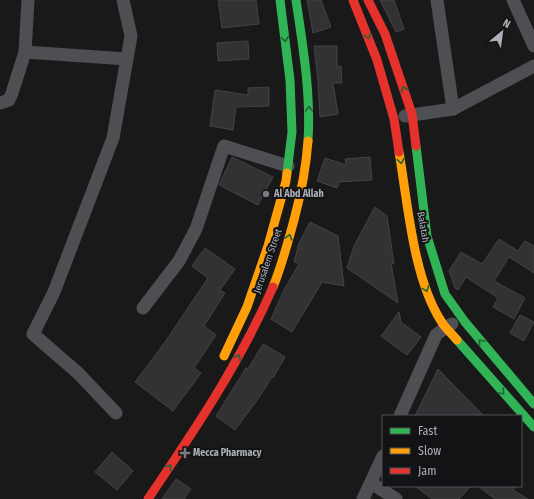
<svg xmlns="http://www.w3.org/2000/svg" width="534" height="499" viewBox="0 0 534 499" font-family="'Fira Sans Condensed',sans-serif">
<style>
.building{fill:#323234;stroke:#424346}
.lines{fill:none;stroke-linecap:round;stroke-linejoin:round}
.street{stroke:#4e4f52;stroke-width:13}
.fast{stroke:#30b455;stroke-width:9}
.slow{stroke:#ff9f0a;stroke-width:9}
.jam{stroke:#e5322d;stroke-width:9}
.oneway{stroke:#226435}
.poi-dot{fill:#797b81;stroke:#131315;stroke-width:1.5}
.labels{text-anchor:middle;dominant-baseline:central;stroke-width:4;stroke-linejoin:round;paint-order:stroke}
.poi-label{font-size:10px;font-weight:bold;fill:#acb0b9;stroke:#131315;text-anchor:start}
.street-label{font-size:10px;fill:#acb0b9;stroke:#131315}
</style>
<rect width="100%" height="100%" fill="#19191a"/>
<g class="building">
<path d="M218,0H256L259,24L222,28Z"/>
<path d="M307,0H321L331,27L313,33Z"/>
<path d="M380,0H394L404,29L396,32Z"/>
<path d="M248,41L249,59L218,61L217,43Z"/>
<path d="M314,46H337V67L341,66L342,83H333L338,114L320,117L318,81Z"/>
<path d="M269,87V106L236,107L233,130L210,126L215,90L248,95V88Z"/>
<path d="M232,157L273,177L258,205L219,185Z"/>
<path d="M370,157L372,180L339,182L337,188L317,181L325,158L346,165L345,159Z"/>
<path d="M375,207L387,216L394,264L391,263L398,303L347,268L354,246Z"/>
<path d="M310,222L338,236L344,286L322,282L292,332L271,319L284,290L299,264L294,262L299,243Z"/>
<path d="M499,239L518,251L525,241L534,246V273L509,257L494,281L525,298L514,319L493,307L498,298L466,277L458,290L455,288L449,271L461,252L482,264Z"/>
<path d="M205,248L235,269L220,290L225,293L204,326L216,335L194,368L201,373L173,411L135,382L163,345L208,278L192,266Z"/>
<path d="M399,312L401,322L421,337L407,355L381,336Z"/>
<path d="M520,315L534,322L524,341L510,333Z"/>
<path d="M263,344L285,357L273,378L272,377L258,399L235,430L216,416L246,368L248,369Z"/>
<path d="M438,369L484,416H415Z"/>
<path d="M112,452L133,471L117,490L95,472Z"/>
<path d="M176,479L191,489L184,499H162Z"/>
<path d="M415,486H471L459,499H432Z"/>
<path d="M478,486H516L513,490L528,499H495Z"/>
</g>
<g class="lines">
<g class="street">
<path d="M437,0L453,109"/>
<path d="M513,0L534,46"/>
<path d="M25,52L127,59"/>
<path d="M0,103L9,100L12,93L25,52L28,0"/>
<path d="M405,116L453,109L534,66"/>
<path d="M143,308L179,261L196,229L224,146L288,166"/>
<path d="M116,413L78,373L33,334L54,292L113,138L131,36L123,0"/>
<path d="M400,416L436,335L446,327L452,324"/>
<path d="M371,483L396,499"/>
<path d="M363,499L383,456"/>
</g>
<g class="fast">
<path d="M280,0L290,80L292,132L287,173"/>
<path d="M296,0C303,47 311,94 308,141"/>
<path d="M416,146L427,236L445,294L465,322L534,404"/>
<path d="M457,340L534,427"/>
</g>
<g class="slow">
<path d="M399,152C408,204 413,277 441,321C445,328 452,334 457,340"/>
<path d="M273,287C282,265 288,242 294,220C301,194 306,168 308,141"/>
<path d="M224,356L247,307L268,246L286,181L287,173"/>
</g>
<g class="jam">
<path d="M353,0L377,60L394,119L399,152"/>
<path d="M368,0L385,34L412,114L416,146"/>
<path d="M148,499C194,431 240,363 273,287"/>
</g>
</g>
<defs><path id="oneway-chevron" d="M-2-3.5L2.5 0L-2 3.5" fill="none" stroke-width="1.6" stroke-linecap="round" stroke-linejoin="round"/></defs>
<g class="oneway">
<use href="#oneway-chevron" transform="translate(368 36) rotate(70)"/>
<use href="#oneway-chevron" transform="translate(285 39) rotate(83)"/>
<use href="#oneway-chevron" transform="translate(404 89) rotate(-109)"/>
<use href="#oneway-chevron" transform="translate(309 109) rotate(-90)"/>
<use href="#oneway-chevron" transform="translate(401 161) rotate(81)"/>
<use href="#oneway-chevron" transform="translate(289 237) rotate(-75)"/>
<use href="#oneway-chevron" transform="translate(426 289) rotate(69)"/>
<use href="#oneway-chevron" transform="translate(481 342) rotate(-130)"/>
<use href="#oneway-chevron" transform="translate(238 357) rotate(-62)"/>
<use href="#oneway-chevron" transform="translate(502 392) rotate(47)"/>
<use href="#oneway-chevron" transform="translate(169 467) rotate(-56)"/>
</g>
<g class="poi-dot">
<circle cx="266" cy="194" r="4"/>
<path d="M183 447h4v4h4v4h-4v4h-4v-4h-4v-4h4z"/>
</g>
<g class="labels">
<g class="poi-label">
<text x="274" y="194">Al Abd Allah</text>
<text x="193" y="453">Mecca Pharmacy</text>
</g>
<g class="street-label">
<text transform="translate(423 227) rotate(80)">Balatah</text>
<text transform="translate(268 261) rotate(-71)">Jerusalem Street</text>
</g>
</g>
<rect x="382" y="415" width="140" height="72" fill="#131315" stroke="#505257"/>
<rect x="390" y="428" width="20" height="6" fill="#30b455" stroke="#505257"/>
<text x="418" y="435" font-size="12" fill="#acb0b9">Fast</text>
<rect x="390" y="448" width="20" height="6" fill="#ff9f0a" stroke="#505257"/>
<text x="418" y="455" font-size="12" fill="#acb0b9">Slow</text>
<rect x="390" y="468" width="20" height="6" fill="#e5322d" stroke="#505257"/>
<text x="418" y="475" font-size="12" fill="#acb0b9">Jam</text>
<g transform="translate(502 32) rotate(29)" stroke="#131315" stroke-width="3" paint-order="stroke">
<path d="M0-3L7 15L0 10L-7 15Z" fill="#acb0b9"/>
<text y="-6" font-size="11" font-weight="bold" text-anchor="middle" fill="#acb0b9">N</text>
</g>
</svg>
